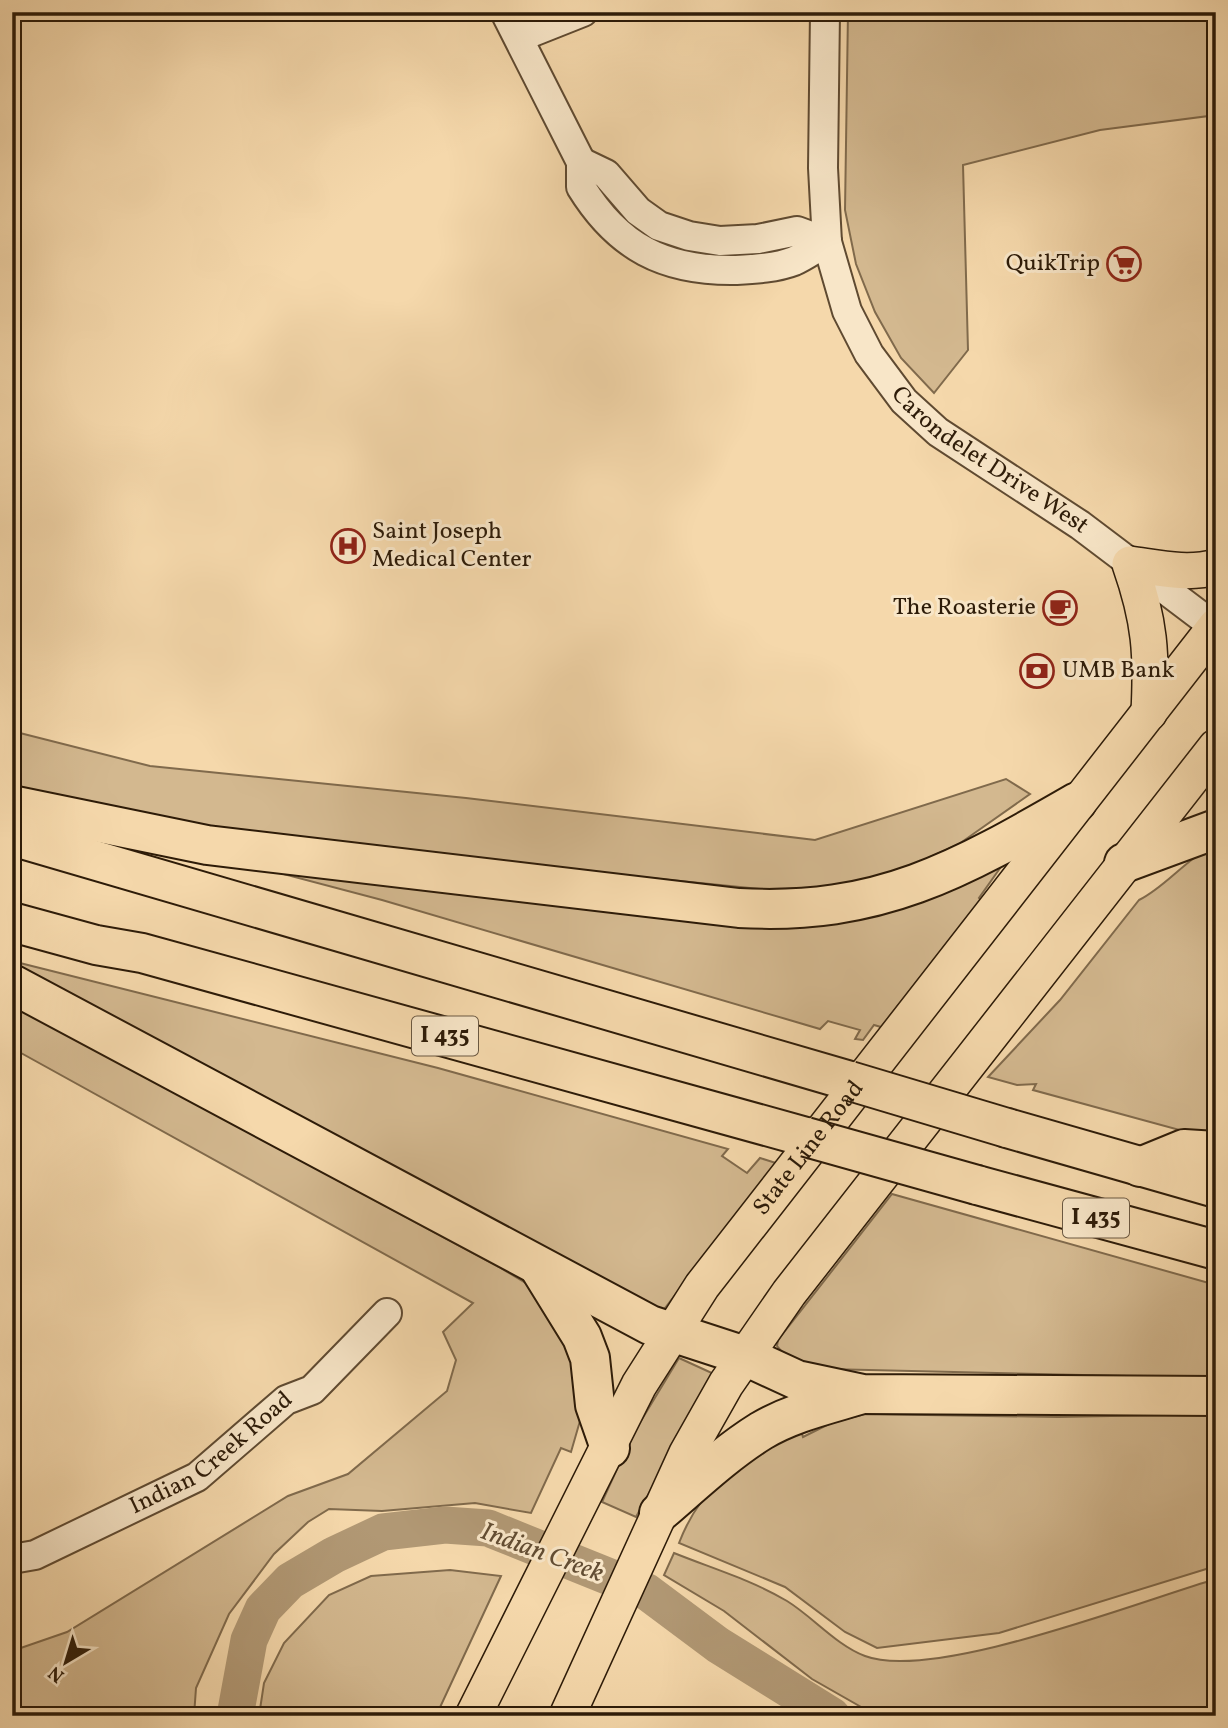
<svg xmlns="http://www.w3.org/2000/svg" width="1228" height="1728" viewBox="0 0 1228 1728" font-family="Vollkorn,serif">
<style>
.green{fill:#d3b88f;stroke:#806a4c;stroke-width:2}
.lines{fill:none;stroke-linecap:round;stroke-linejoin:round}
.river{stroke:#b19874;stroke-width:37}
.minor-casing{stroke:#5f4a31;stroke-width:32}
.major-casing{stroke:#2d1b08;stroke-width:38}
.highway-casing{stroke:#2d1b08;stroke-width:42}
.minor{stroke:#f8e6c8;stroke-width:28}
.major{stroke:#f5d8ab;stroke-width:35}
.highway{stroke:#f5d8ab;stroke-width:38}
.highway-bridge-casing{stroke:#2d1b08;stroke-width:42;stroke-linecap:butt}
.highway-bridge{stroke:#f5d8ab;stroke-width:38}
.labels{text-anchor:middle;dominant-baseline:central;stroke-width:6;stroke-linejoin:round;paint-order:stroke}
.shield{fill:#f8e6c8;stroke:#6a5842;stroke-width:2}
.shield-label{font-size:23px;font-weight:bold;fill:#2d1b08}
.poi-label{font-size:24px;fill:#2d1b08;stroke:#f8e6c8;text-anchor:end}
.street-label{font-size:24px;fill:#2d1b08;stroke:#f8e6c8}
.water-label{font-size:26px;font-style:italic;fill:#624d33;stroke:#f8e6c8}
</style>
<rect width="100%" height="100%" fill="#f5d8ab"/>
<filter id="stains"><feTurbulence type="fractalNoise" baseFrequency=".00286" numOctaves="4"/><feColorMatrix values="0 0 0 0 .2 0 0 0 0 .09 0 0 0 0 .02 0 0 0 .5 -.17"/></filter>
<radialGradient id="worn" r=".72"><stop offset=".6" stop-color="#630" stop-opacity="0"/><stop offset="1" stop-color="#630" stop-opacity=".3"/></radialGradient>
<g class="green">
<path d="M848,12H1216V115L1100,130L963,165L968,350L934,393L901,358L875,312L856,264L845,210Z"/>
<path d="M12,731L150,766L466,798L815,840L1006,779L1030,794L959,844L893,874L823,888L760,889L560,869L135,819L12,789Z"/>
<path d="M1216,845V1140L1033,1090L1036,1084L1017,1085L988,1077L1060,1000L1139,900C1167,886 1186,858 1216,845Z"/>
<path d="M1003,864L979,898L981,900L881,1027L874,1025L863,1040L855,1039L860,1030L828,1021L820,1029L382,900L249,865L720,915Z"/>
<path d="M12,961L438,1068L728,1149L722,1156L747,1173L760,1158L776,1163L662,1312L12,971Z"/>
<path d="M12,1005L499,1267L529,1285L569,1330L582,1414L571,1452L561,1448L531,1513L475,1503L382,1511L329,1509L308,1522L274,1554L229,1614L196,1688L194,1716H12V1651L67,1632L288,1496L348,1474L447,1391L456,1360L443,1332L473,1303L12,1048Z"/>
<path d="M892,1194L1216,1285V1378L826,1369C809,1366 788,1361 777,1346L778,1340Z"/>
<path d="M679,1358L714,1374L636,1517L602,1502L633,1434Z"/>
<path d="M865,1414L1058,1417L1216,1414V1566L999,1633L877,1648L845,1632L785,1587L679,1543C704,1478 744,1463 800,1428L803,1437L831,1423Z"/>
<path d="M674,1553C711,1568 752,1580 787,1601C813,1617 836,1645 865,1656C934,1682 1140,1601 1216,1579V1716H877L812,1679L724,1611L664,1575Z"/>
<path d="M450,1570L501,1576L436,1716H259L264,1683L284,1643L329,1595L371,1576Z"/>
</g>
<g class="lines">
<path class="river" d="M235,1716L249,1640L263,1609L290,1581L334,1555L383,1532L445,1525L488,1528L647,1592L718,1645L832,1716"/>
<g class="minor-casing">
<g id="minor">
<path d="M505,12L581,162V187C618,247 664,271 735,270C754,269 776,268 794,261C805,256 816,248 827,242"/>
<path id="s1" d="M825,12L823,168L827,242L847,311L869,354L904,401L938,432L1080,525L1215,627"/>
<path d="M520,37L583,12"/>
<path d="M581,162L606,174L638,211L659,226L689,236L720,241L758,239L797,231L827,242"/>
<path id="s2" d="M12,1559L35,1555L197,1477L286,1400L312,1390L387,1313"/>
</g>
</g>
<g class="major-casing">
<g id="major">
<path d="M1149,713C1152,654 1150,621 1130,564C1159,568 1187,575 1216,567"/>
<path id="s3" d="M473,1716L639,1385L702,1286L1216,626"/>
<path d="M567,1716L687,1453L726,1384L789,1293L1216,747"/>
</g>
</g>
<g class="highway-casing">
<g id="highway">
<path d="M12,805L207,845L739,908C879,916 959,870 1077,802"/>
<path d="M12,836L850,1081"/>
<path d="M1124,863L1216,829"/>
<path d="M12,922L96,945L142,953L806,1137"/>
<path d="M12,984L650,1325L745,1356L797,1380L863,1394L1216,1396"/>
<path d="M1007,1128L1216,1188"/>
<path d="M1140,1167L1184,1149L1216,1151"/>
<path d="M977,1185L1216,1250"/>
<path d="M540,1269L582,1337L590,1358L595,1405L610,1448"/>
<path d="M659,1513C692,1485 724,1454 761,1431C791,1413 826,1405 859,1395"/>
</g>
</g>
<use href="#minor" class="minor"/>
<use href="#major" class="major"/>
<use href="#highway" class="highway"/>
<g class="highway-bridge-casing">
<g id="highway-bridge">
<path d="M850,1081L1007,1128"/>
<path d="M806,1137L977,1185"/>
</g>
</g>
<use href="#highway-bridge" class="highway-bridge"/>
</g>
<defs>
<g id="supermarket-ring" transform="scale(1.75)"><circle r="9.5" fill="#f8e6c8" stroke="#8f2418" stroke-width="1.5"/><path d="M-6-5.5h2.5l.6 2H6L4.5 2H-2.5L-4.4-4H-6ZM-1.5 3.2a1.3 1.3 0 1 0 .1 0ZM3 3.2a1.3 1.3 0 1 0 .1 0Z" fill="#8f2418"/></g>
<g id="hospital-ring" transform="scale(1.75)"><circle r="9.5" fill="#f8e6c8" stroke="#8f2418" stroke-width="1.5"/><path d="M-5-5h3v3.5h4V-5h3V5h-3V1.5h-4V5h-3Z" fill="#8f2418"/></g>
<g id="cafe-ring" transform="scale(1.75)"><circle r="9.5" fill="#f8e6c8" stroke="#8f2418" stroke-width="1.5"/><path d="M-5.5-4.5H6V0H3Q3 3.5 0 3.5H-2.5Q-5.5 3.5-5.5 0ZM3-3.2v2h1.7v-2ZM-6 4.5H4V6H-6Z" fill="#8f2418"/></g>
<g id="bank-ring" transform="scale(1.75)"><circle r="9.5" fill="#f8e6c8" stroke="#8f2418" stroke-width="1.5"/><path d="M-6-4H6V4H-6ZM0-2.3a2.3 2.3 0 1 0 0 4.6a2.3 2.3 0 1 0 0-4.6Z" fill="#8f2418"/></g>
</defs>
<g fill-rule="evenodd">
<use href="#supermarket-ring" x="1124" y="264"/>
<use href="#hospital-ring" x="348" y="546"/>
<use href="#cafe-ring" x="1060" y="608"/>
<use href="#bank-ring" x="1037" y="671"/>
</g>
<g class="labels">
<g class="shield">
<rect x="412" y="1016.5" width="66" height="39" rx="5"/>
<rect x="1063" y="1198.5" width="66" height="39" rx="5"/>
</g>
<g class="shield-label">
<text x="445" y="1036">I 435</text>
<text x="1096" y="1218">I 435</text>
</g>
<g class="poi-label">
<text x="1100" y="264">QuikTrip</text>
<text x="372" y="532" text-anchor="start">Saint Joseph<tspan x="372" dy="28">Medical Center</tspan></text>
<text x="1036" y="608">The Roasterie</text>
<text x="1062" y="671" text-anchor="start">UMB Bank</text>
</g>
<g class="street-label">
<text stroke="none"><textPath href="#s1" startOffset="513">Carondelet Drive West</textPath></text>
<text stroke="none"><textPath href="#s3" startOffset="662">State Line Road</textPath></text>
<text stroke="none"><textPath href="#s2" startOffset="228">Indian Creek Road</textPath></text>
</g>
<g class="water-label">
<text transform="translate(542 1553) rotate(20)">Indian Creek</text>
</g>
</g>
<rect width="1228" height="1728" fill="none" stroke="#f5d8ab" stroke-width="42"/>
<rect x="14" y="14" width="1200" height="1700" fill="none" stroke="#2d1b08" stroke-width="3.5"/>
<rect x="21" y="21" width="1186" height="1686" fill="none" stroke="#2d1b08" stroke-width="2"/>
<g transform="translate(66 1662) rotate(218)" stroke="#f8e6c8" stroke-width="5" paint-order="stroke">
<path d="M0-5L12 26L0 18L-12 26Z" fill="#2d1b08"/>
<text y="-10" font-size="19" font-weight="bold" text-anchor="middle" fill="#2d1b08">N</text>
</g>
<rect width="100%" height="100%" filter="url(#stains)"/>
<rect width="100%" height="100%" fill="url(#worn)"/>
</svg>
